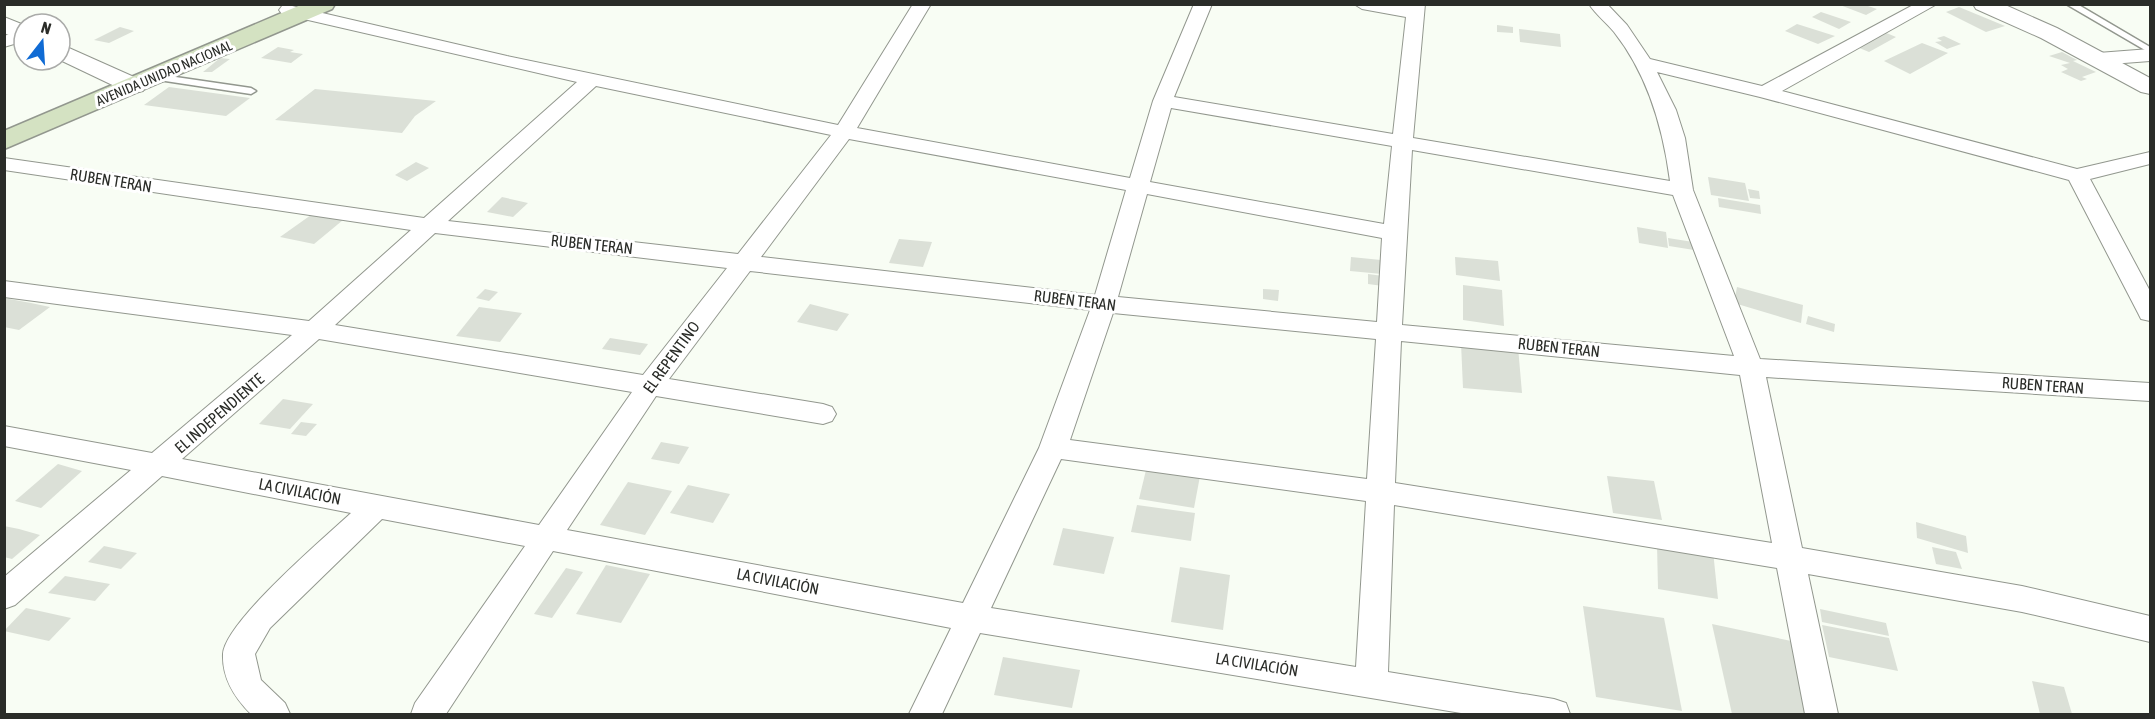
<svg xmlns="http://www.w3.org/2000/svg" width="2155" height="719" viewBox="0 0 2155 719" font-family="'Asap Condensed',sans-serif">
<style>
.building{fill:#dbe0d7}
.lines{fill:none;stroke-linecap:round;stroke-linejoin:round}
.service-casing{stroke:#92978e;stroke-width:3}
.minor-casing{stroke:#92978e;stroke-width:2}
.tertiary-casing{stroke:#92978e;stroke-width:2}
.secondary-casing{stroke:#92978e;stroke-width:3}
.service{fill:#fff;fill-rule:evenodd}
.minor{fill:#fff;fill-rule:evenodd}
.tertiary{fill:#fff;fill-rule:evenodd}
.secondary{fill:#d4e2c2;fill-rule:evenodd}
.labels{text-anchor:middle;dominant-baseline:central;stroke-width:6;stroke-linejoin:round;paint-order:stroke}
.far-street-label{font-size:14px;fill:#2a2c28;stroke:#fff}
.street-label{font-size:16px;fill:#2a2c28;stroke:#fff}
</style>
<rect width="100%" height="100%" fill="#f8fdf4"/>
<g class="building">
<path d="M1840,5H1865L1877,9L1866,15Z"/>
<path d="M1959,7L2005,26L1986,32L1946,12Z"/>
<path d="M1821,12L1851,22L1839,29L1812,17Z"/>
<path d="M1797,24L1835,36L1818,44L1785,31Z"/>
<path d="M1497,25L1513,27V33L1497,32Z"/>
<path d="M120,27L134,31L109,43L94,40Z"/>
<path d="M1519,29L1560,34L1561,47L1520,42Z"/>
<path d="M1884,32L1896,37L1869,52L1857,47Z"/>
<path d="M1944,36L1961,44L1947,49L1935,42L1942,41L1937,38Z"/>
<path d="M1922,43L1948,53L1910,74L1884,61Z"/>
<path d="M278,47L294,50L290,52L303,54L291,63L261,58Z"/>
<path d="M2062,52L2077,60L2073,61L2096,72L2082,77L2087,79L2081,81L2061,72L2068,69L2061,65L2070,63L2049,56Z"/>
<path d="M220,58L230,59L212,72H203Z"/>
<path d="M169,87L250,98L226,116L144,105Z"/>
<path d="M315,89L436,101L415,116L402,133L275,120Z"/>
<path d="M416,162L429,168L407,181L395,175Z"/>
<path d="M1708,177L1745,183L1749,201L1711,195Z"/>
<path d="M1748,189L1759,191L1760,199L1750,198Z"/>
<path d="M502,197L528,203L513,217L487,212Z"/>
<path d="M1718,198L1760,205L1761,214L1719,207Z"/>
<path d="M311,215L343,220L314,244L280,237Z"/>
<path d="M1637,227L1666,232L1668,248L1639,243Z"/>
<path d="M1668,238L1693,242L1694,250L1669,246Z"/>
<path d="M899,239L932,242L923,267L889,263Z"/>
<path d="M1351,257L1381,260L1382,274L1350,271Z"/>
<path d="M1455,257L1498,261L1500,281L1456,275Z"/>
<path d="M1368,274L1383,276V286L1368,284Z"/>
<path d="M1463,285L1502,290L1504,326L1463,320Z"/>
<path d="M1737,287L1803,305L1801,323L1734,303Z"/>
<path d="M485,289L498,292L489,301L476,298Z"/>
<path d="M1263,289L1279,290L1278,301L1263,299Z"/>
<path d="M4,298L31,303L50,307L19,330L4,327Z"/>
<path d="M810,304L849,314L837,331L797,322Z"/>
<path d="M479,307L522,313L500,342L456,336Z"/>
<path d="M1808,316L1835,324L1834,332L1806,324Z"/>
<path d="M610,338L648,344L640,355L602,349Z"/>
<path d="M1461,343L1518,347L1522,393L1463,388Z"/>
<path d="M283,399L313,404L290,429L259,424Z"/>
<path d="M301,422L317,424L306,436L291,434Z"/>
<path d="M661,442L689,447L679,464L651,459Z"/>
<path d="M58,464L82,471L41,508L15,501Z"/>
<path d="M1147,466L1200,476L1194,508L1139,499Z"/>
<path d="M1607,476L1654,481L1662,520L1613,513Z"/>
<path d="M628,482L672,491L645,535L600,525Z"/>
<path d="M688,485L730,494L713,523L670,513Z"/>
<path d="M1137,505L1195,513L1191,541L1131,532Z"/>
<path d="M1916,522L1966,536L1968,553L1917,538Z"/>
<path d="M4,526L19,529L40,535L12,559L4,557Z"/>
<path d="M1063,528L1114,537L1104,574L1053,565Z"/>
<path d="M1657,544L1713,551L1718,599L1658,589Z"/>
<path d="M104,546L137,553L121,569L88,562Z"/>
<path d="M1932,547L1956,552L1962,569L1936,564Z"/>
<path d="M606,565L650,574L621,623L576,614Z"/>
<path d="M1180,567L1230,575L1223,630L1171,622Z"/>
<path d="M566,568L583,572L552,618L534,614Z"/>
<path d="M65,576L110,584L95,601L48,593Z"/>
<path d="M1583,606L1664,618L1682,711L1596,697Z"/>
<path d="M26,608L71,618L49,641L4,631Z"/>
<path d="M1820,609L1886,623L1889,636L1822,622Z"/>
<path d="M1712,624L1796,642L1810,714H1732Z"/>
<path d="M1822,625L1889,638L1898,671L1829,657Z"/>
<path d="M1003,657L1080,670L1072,708L994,695Z"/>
<path d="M2032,681L2064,687L2072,714H2040Z"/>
</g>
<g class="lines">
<g class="service-casing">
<g id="service">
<path d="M2066,4H2077L2150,47V53Z"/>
<path d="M155,74L251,88L256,91L251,94L152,79V75Z"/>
</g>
</g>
<g class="minor-casing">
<g id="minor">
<path d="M913,4H931L857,128L1130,178L1153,101L1194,4H1212L1174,97L1393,134L1406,17L1362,9L1354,4H1425L1413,138L1670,181C1663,128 1648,75 1614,32C1606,22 1596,15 1589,4H1607L1627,25L1650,59L1762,86L1915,4H1937L1782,91L2077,169L2150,152V164L2090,179L2150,291V321L2141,319L2138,313L2069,180L1760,97L1657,72L1676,110L1685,138L1693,190L1760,359L2150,383V401L1766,377L1802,548L2022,586L2150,616V642L2022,612L1808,574L1838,714H1805L1777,568L1394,505L1388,672L1554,699L1566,703L1570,714H1467L980,633L942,714H909L951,628L553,551L446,714H411L415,703L525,546L382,519L270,628L255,654L261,680L285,703L290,714H251C235,698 222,679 223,654C225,622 325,537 351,513L162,476L15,605L4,609V577L131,470L4,446V426L152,453L292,335L4,297V281L309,321L411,230L4,170V158L424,218L577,82L282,14L279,10L282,6L288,5L507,56L838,125ZM596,86L831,135L738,254L448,221ZM1171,108L1392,146L1384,224L1150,182ZM849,139L1126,190L1095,295L761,257ZM1412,150L1673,195L1734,356L1402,325ZM1147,194L1382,238L1377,322L1118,297ZM435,233L727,268L643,375L335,325ZM750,271L1090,310L1039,448L963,603L567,530L656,396L823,424L832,421L836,414L832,407L823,404L669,379ZM1113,313L1376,339L1367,479L1070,440ZM319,339L632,392L539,525L182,459ZM1401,341L1740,375L1772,543L1395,483ZM1061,459L1366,501L1356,667L991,608Z"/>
<path d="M24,29V41L4,47V36Z"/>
<path d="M2150,49V61L2098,65L2089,59L2098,53Z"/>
</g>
</g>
<g class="tertiary-casing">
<g id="tertiary">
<path d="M1973,4H2003L2057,28L2150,78V94L2141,92L2041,38L1976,9Z"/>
<path d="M4,17L24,25V41L4,33Z"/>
<path d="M60,44L143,81L146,86L143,91L134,93L125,91L60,60Z"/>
</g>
</g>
<g class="secondary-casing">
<path id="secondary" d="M303,4H335L332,9L4,149V131Z"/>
</g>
<use href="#service" class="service"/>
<use href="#minor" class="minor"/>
<use href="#tertiary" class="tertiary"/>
<use href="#secondary" class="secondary"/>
</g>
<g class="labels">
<g class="far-street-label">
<text transform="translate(164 73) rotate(-23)">AVENIDA UNIDAD NACIONAL</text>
</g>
<g class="street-label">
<text transform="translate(111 180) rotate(9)">RUBEN TERAN</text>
<text transform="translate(592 244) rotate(6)">RUBEN TERAN</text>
<text transform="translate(1075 300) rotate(7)">RUBEN TERAN</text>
<text transform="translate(1559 347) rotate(6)">RUBEN TERAN</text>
<text transform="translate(671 357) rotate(-54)">EL REPENTINO</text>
<text transform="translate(2043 385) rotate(4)">RUBEN TERAN</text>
<text transform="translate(219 413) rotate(-41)">EL INDEPENDIENTE</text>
<text transform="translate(300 491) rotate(11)">LA CIVILACIÓN</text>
<text transform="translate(778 581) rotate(11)">LA CIVILACIÓN</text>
<text transform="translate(1257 664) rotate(9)">LA CIVILACIÓN</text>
</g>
</g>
<rect width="2155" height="719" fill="none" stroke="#2a2c28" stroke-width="12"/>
<g transform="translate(42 42) rotate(17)"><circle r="28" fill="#ffffff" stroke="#aaaba9" stroke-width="1.5"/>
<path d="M0-4.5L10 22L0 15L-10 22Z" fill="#106bd4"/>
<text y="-9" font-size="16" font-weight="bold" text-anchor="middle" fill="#2a2c28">N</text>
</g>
</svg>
